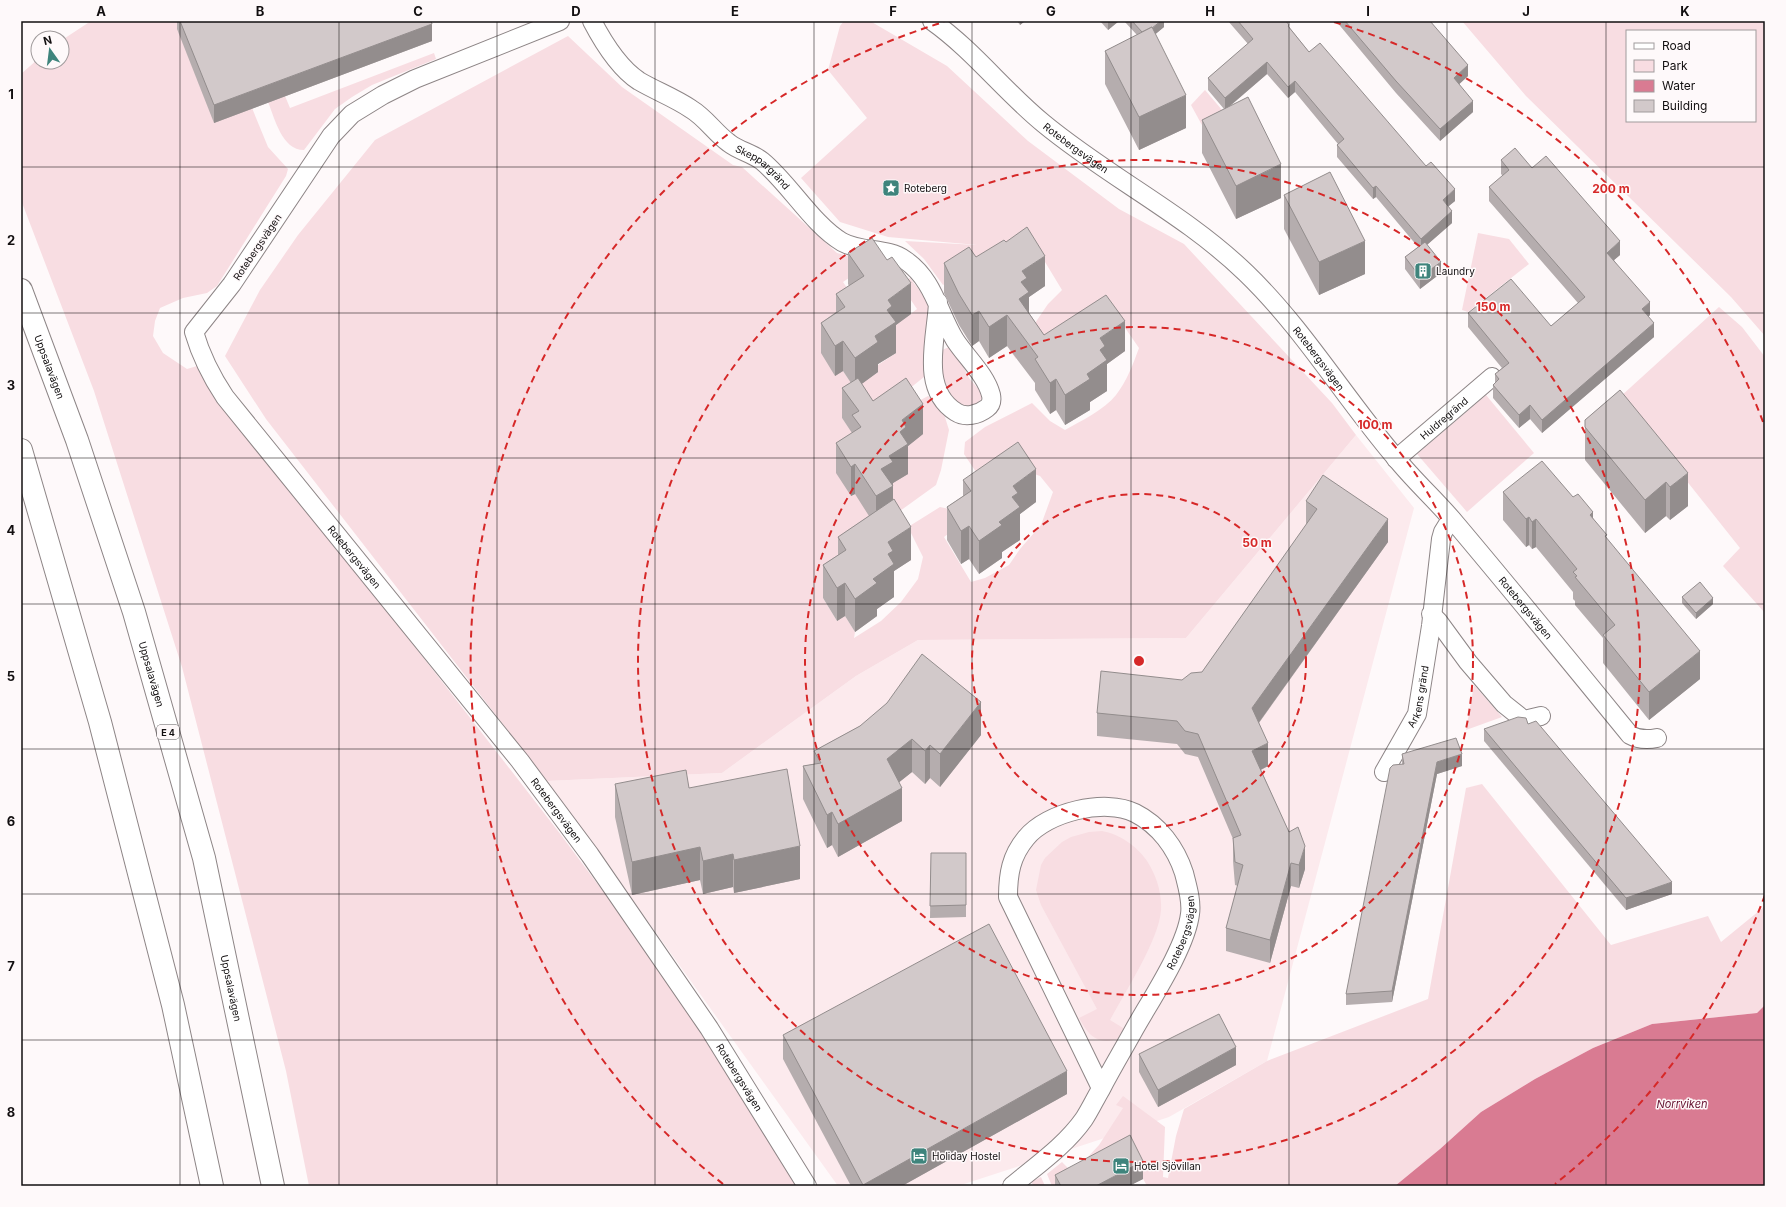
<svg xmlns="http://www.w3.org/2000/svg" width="1786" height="1207" viewBox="0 0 1786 1207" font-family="Inter,sans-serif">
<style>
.built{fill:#fceaed}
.green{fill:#f8dde2;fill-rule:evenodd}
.water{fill:#d97b92}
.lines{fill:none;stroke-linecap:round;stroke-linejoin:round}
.minor-casing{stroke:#8d8586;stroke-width:20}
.motorway-casing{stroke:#8d8586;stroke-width:24}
.minor{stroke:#fff;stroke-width:18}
.motorway{stroke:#fff;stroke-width:22}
.wall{fill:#b5adae}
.shaded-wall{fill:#938d8d}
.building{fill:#d2c9ca;stroke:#938d8d}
.grid{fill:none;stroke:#120f10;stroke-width:1;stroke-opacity:0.55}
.ring{fill:none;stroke:#d62828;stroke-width:2;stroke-dasharray:7 5}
.labels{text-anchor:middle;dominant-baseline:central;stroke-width:3;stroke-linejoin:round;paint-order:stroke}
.shield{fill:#fef9fa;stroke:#595556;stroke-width:1}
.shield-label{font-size:9px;font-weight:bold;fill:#120f10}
.street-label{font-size:10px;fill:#120f10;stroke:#fef9fa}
.poi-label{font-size:10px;fill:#120f10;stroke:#fef9fa;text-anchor:start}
.water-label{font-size:11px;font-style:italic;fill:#65102f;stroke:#fef9fa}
.centre{fill:#d62828;stroke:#fef9fa;stroke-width:2}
.ring-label{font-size:12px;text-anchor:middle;font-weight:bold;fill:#d62828;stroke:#fef9fa;stroke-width:3;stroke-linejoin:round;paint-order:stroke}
.neatline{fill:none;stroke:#120f10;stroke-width:1.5}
.grid-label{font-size:13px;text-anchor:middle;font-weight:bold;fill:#120f10}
</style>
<rect width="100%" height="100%" fill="#fef9fa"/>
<path class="built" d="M1356,435L1414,508L1267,1061L1169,1117L958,1186H838L547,781L722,773L856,676L918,640L1186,638Z"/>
<g class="green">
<path d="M91,21H198L252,108L268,147L288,169L286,176L217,286L207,293L183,298L160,308L155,321L153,336L163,353L187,369L197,366L558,831L614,906L667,980L799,1186H309L286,1071L182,667L94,391L21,200V74L38,59V62H62V40Z"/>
<path d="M844,21H870L947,66L1028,141L1119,209L1184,244L1332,403L1356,435L1186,638L918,640L856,676L722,773L547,781L266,419L225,356L260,290L298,235L375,140L568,36L622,87L733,165L742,167L837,253L858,259L874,261L843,282L854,298L843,371L855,388L878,372L875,367L896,353L888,331L917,309L900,284L910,278L929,303L927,356L924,377L904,393L842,418L852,432L851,496L859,492L889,486L906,408L928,396L934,399L944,414L949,430L941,470L936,485L893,516L869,515L876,526L823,598L837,621L845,616L855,632L854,638L881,621L901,602L918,579L923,557L908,527L940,507L954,510L961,524L944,537L971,582L985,578L1009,565L1020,549L1041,525L1053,492L1040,476L1009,465L976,472L964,454L965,442L985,427L1032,403L1050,421L1065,430C1081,421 1104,410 1116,395C1127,381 1133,364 1139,348L1121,322L1040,342L1016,359L1009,349L1029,332L1048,304L1062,290L1042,257L965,272L943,285L924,259L905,241L977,245L888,237L840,222L801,178L867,118L828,70L840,26Z"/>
<path d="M1462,21H1765V336L1731,297L1526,96ZM1627,31H1755V121H1627Z"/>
<path d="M434,53L436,59L372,85L352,97L335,109L304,150C282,150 275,119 268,102L285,96L290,108Z"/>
<path d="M1205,90L1228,117L1203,127L1191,105Z"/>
<path d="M1478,233L1509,239L1529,264L1468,312L1462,310Z"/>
<path d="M1719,307L1742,327L1765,357V613L1723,566L1740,548L1620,397Z"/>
<path d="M949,347L956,352L969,378L980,391L982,398L972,409C968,407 963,406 960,404C945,396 936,364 942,350Z"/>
<path d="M1486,395L1534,453L1467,512L1417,454Z"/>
<path d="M1474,685L1502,717L1466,730Z"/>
<path d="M1482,784L1611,945L1708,916L1721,942L1765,906V1005L1757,1013L1652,1024L1593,1048L1535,1079L1481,1112L1440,1149L1395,1186H1147L1129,1153L1068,1186H1052L1047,1174L1062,1162L1073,1173L1099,1145L1123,1108L1116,1105L1123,1096L1165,1127L1163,1177L1168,1178L1176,1136L1184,1109L1267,1061L1428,999L1466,788Z"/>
<path d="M1102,831C1119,834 1137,846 1147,861C1156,875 1162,892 1161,910C1159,940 1125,992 1110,1020L1128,1031C1118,1042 1101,1045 1090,1034C1086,1030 1082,1023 1079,1018L1097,1009L1041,905L1036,890L1041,865L1045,858L1062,842L1071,837L1089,832Z"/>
<path d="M1041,1177L1045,1186H1034L1031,1182Z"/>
</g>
<path class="water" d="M1765,1005V1186H1395L1440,1149L1481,1112L1535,1079L1593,1048L1652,1024L1757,1013Z"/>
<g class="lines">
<g class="minor-casing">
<g id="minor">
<path id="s1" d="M560,21L415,79L383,95L352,114L331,136L232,284L194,332C201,356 211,376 225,397L520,761L590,855L709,1028L807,1186"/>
<path id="s2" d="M592,21C603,42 619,68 639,81C656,91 675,98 691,109C706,118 715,133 729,143C739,151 752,153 762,161C789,183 812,224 842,242C862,253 887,247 905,260C934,280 938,312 955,340C966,357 986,375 991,395C992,400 991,405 987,408C978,415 965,418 956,412C919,389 937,336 938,302"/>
<path id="s3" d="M932,21C973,50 1004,91 1043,123C1108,177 1185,214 1246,273C1303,328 1344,397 1395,457C1414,481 1437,501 1456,524C1515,594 1572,664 1630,735C1639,740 1647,740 1657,738"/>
<path id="s4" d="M1396,459L1492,377"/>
<path d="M1431,614L1438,621L1468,662L1504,704L1524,720L1541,716"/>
<path id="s5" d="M1384,772L1417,714L1431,626L1441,539L1443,532L1451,519"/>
<path id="s6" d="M1012,1186C1037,1165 1065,1146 1084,1119C1090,1110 1095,1099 1101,1089C1112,1068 1124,1048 1135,1028C1152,998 1186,947 1190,914C1192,901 1187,885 1184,873C1176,848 1159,825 1135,813C1105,798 1047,812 1026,838C1011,856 1008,874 1008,897L1101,1088"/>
</g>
</g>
<g class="motorway-casing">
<g id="motorway">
<path id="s7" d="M21,290L77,440L134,612L204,858L273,1186"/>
<path d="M21,450L100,722L173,1005L212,1186"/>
</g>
</g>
<use href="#minor" class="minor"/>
<use href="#motorway" class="motorway"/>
</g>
<g class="wall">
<path d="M177,21H431L432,41L214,123L177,29Z"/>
<path d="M1017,21H1025L1020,25Z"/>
<path d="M1100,21H1119L1108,30Z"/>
<path d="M1124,21H1164V27L1155,34L1186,128L1139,150L1105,84V51L1137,35Z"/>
<path d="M1228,21H1286L1289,27L1309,52L1455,201L1448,206L1452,223L1427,245L1441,273L1420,289L1405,269V257L1418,247L1376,197L1373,199L1337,157V145L1338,144L1295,92L1288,98L1267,74L1229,107L1281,198L1236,219L1202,153V120L1224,109L1208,90V78L1248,44Z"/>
<path d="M1336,21H1430L1468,76L1459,84L1473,112L1440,141L1396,93Z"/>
<path d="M1501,160L1532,168L1620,255L1614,260L1650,315L1648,317L1654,337L1542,433L1530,419L1519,428L1493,398V385L1495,383V374L1502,368L1468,327V313L1551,326L1578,303L1489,201V187L1503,176L1501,174Z"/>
<path d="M1284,195L1365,274L1319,295L1284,229Z"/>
<path d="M848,253L911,314L896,325V353L878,364V372L861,384L873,401L923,434L908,446V474L893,483V500L911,560L894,571V597L877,609V616L855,632L845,616L837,621L823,598V565L838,555V537L869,516L855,494L851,496L836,473V443L852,433L842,418V388L851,383L843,371L835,376L821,353V323L836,312V294L849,286L848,284Z"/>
<path d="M976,257L1045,286L1029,297V313L1044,335L1125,351L1107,364V391L1090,402V410L1065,425L1056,410L1050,414L1035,390V383L1007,346L989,358L979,341L972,346L959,325L944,293V263Z"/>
<path d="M1620,390L1688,506L1670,520L1666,516L1645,533L1585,460V420Z"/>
<path d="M963,480L1036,502L1020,514V540L1002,552V558L979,574L969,559L961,564L947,540V507L963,496Z"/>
<path d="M1503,492L1573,497L1593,518L1700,679L1649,720L1603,663V638L1575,605V601L1573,599V592L1536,547L1532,549L1529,545L1526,547L1503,520Z"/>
<path d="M1306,501L1388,542L1259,723L1268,766L1261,770L1305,869L1299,888L1291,886L1270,963L1226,951V928L1238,886L1235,885L1233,861V839L1198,757L1185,754L1177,744L1097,736V713L1182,680L1202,672L1307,524H1306Z"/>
<path d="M1682,597L1713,604L1696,619L1682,603Z"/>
<path d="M1528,724L1672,894L1626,910L1484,741V729Z"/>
<path d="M860,726L981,735L940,787L930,778L925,784L912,772L899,782L902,821L838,857L832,845L827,848L803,799V766L814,764V751Z"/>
<path d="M1402,754L1462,766L1437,774L1392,1002L1346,1005V994L1402,764Z"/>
<path d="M615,784L689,788L800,879L734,893L733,887L703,894L700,880L632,895L615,817Z"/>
<path d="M931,853H966V917L930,918Z"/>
<path d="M783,1035L1067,1094L902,1186H851L783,1059Z"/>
<path d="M1139,1054L1236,1065L1158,1107L1139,1072Z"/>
<path d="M1055,1175L1143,1179L1129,1186H1055Z"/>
</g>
<g class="shaded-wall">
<path d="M1020,21H1025L1020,25Z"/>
<path d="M1109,21H1119L1108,30V22Z"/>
<path d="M1161,21H1164V27L1145,43V35Z"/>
<path d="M432,24V41L214,123V105Z"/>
<path d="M1267,62V74L1225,110V98Z"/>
<path d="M1468,65V76L1454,89V78Z"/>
<path d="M1295,81V92L1288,98V87Z"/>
<path d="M1186,95V128L1139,150V117Z"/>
<path d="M1473,101V112L1440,141V129Z"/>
<path d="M1281,164V198L1236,219V186Z"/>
<path d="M1376,186V197L1373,199V188Z"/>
<path d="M1455,189V201L1443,211V200Z"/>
<path d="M1452,211V223L1421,250V239Z"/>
<path d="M1365,241V274L1319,295V262Z"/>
<path d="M1620,241V255L1607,266V253Z"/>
<path d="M1045,256V286L1029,297V323L1019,299L1022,271Z"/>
<path d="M1441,262V273L1420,289V277Z"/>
<path d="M911,283V314L896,325V353L878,364V372L855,389V358L875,336L888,300Z"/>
<path d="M1650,302V315L1642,322V309Z"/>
<path d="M979,311V341L972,346V315Z"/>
<path d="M1007,315V346L989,358V327Z"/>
<path d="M1125,321V351L1107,364V391L1090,402V410L1065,425V395L1087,374L1100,338Z"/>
<path d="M1654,323V337L1542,433V420Z"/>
<path d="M843,341V371L835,376V346Z"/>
<path d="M1056,379V410L1050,414V383Z"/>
<path d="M923,404V434L908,446V474L893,483V516L876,526V496L881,469L889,456L900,432L902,420Z"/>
<path d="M1530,405V419L1519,428V415Z"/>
<path d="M855,464V494L851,496V467Z"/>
<path d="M1036,469V502L1020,514V540L1002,552V558L979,574V541L999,522L1012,497L1013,486Z"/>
<path d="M1688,473V506L1670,520V487Z"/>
<path d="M1666,482V516L1645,533V500Z"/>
<path d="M1593,512V540L1590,515Z"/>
<path d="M1529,517V545L1526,547V519Z"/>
<path d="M1388,519V542L1252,732V708Z"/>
<path d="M1536,519V547L1532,549V522Z"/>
<path d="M969,526V559L961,564V531Z"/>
<path d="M911,527V560L894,571V597L877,609V616L855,632V599L873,579L888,542Z"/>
<path d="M845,583V616L837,621V588Z"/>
<path d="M1713,598V604L1696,619V613Z"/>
<path d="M1700,651V679L1649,720V692Z"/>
<path d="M981,702V735L940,787V754Z"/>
<path d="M912,739V772L887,792V759Z"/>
<path d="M1268,743V766L1252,774V751Z"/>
<path d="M930,745V778L925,784V751Z"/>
<path d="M1462,754V766L1437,774L1392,1002V991L1437,762Z"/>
<path d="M902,788V821L838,857V824Z"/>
<path d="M832,812V845L827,848V815Z"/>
<path d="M800,846V879L734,893V860Z"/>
<path d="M1305,846V869L1299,888V865Z"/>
<path d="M700,847V880L632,895V862Z"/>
<path d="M733,854V887L703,894V861Z"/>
<path d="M1291,863V886L1270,963V940Z"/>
<path d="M1672,882V894L1626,910V898Z"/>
<path d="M1236,1047V1065L1158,1107V1090Z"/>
<path d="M1067,1071V1094L902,1186H863V1185Z"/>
<path d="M1143,1161V1179L1129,1186H1096Z"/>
</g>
<g class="building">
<path d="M180,21H431L432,24L214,105Z"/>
<path d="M1132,21H1161L1152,28V27L1142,32Z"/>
<path d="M1238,21H1286L1289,25L1288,26L1309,52L1320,43L1426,166L1431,162L1455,189L1443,200L1452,211L1421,239L1376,186L1373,188L1337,145L1344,139L1295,81L1288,87L1267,62L1225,98L1208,78L1253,39Z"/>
<path d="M1345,21H1430L1468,65L1454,78L1473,101L1440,129L1396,81Z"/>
<path d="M1152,27L1186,95L1139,117L1105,51Z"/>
<path d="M1248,97L1281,164L1236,186L1202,120Z"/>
<path d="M1515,148L1532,168L1546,156L1620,241L1607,253L1650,302L1642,309L1654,323L1542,420L1530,405L1519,415L1493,385L1499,379L1495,374L1509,363L1468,313L1511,279L1551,326L1585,297L1489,187L1509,170L1501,160Z"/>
<path d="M1330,172L1365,241L1319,262L1284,195Z"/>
<path d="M1027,227L1045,256L1022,271L1027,278L1021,282L1029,292L1019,299L1044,335L1106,295L1125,321L1100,338L1105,346L1100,350L1107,360L1087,374L1090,379L1065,395L1056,379L1050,383L1035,359L1038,357L1007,315L989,327L979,311L972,315L959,294L944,263L969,247L976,257L1004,240L1006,242Z"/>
<path d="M872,238L887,260L892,257L911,283L888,300L892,306L887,310L896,322L875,336L878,342L855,358L843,341L835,346L821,323L845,307L836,294L864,276L848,253Z"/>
<path d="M1425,242L1441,262L1420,277L1405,257Z"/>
<path d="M858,378L873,401L906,378L923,404L902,420L906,427L900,432L908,444L889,456L893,462L881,469L893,486L876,496L855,464L851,467L836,443L861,427L852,415L859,411L842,388Z"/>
<path d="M1620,390L1688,473L1670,487L1666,482L1645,500L1585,427V420Z"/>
<path d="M1018,442L1036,469L1013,486L1018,493L1012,497L1020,507L999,522L1002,525L979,541L969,526L961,531L947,507L971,491L963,480Z"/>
<path d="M1542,461L1573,497L1578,494L1593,512L1590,515L1607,535L1605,536L1700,651L1649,692L1603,635L1615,625L1575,577L1577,576L1573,572L1577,569L1536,519L1532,522L1529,517L1526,519L1503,492Z"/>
<path d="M1323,475L1388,519L1252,708L1268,743L1252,751L1289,832L1298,827L1305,846L1299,865L1291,863L1270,940L1226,928L1243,865L1235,862L1233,838L1241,835L1198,734L1185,731L1177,721L1097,713L1101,671L1182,680L1191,673L1202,672L1317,509L1306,501Z"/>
<path d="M894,499L911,527L888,542L893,551L888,554L894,564L873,579L877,583L855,599L845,583L837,588L823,565L846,550L838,537Z"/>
<path d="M1700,582L1713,598L1696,613L1682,597Z"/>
<path d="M922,654L981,702L940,754L930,745L925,751L912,739L887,759L902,788L838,824L832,812L827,815L803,766L821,763L814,751L860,726L887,703Z"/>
<path d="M1518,717L1526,718L1528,724L1536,721L1672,882L1626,898L1484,729Z"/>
<path d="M1456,738L1462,754L1437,762L1392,991L1346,994L1390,768L1393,765L1404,764L1402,754Z"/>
<path d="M787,769L800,846L734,860L733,854L703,861L700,847L632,862L615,784L686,770L689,788Z"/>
<path d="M931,853H966V905L930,906Z"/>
<path d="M989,924L1067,1071L863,1185L783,1035Z"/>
<path d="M1219,1014L1236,1047L1158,1090L1139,1054Z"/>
<path d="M1130,1135L1143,1161L1096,1186H1061L1055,1175Z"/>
</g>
<path class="grid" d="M180,21V1186M339,21V1186M497,21V1186M655,21V1186M814,21V1186M972,21V1186M1131,21V1186M1289,21V1186M1447,21V1186M1606,21V1186M21,167H1765M21,313H1765M21,458H1765M21,604H1765M21,749H1765M21,894H1765M21,1040H1765"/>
<g class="ring">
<circle cx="1139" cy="661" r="167"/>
<circle cx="1139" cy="661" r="334"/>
<circle cx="1139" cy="661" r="501"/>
<path d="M1765 895A668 668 0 0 1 1555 1184M723 1184A668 668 0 0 1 944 22M1334 22A668 668 0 0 1 1765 427"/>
</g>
<defs>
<g id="sight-square" transform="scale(0.9)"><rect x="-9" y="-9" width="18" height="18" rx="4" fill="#3e847c" stroke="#fef9fa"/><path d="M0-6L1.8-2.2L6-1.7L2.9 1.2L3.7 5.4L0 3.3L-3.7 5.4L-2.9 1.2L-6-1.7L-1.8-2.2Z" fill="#fff"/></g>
<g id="building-square" transform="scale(0.9)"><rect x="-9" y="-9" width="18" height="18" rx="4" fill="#3e847c" stroke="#fef9fa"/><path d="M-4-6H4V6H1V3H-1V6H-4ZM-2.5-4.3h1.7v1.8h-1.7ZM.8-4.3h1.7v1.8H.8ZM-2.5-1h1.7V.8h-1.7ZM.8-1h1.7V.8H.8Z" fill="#fff"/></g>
<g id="hotel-square" transform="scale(0.9)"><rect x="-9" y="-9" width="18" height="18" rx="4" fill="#3e847c" stroke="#fef9fa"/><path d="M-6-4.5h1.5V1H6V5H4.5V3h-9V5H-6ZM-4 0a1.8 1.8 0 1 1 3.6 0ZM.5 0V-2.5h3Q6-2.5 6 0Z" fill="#fff"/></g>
</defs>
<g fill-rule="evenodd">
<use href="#sight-square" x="891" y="188"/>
<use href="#building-square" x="1423" y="271"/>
<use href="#hotel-square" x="919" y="1156"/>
<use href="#hotel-square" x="1121" y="1166"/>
</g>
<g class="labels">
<rect class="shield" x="157" y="725" width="22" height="14" rx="3"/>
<g class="shield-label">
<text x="168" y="732">E 4</text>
</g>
<g class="street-label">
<text stroke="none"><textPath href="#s3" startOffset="192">Rotebergsvägen</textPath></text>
<text stroke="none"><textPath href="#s2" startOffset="229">Skeppargränd</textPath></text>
<text transform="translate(257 247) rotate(-56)">Rotebergsvägen</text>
<text stroke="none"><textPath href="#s3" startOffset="516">Rotebergsvägen</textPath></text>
<text stroke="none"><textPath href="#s7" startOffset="82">Uppsalavägen</textPath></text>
<text stroke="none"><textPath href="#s4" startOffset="63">Huldregränd</textPath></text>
<text stroke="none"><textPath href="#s1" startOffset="776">Rotebergsvägen</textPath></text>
<text stroke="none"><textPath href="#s3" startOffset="840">Rotebergsvägen</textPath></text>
<text stroke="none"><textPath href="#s7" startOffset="406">Uppsalavägen</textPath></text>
<text stroke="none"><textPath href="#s5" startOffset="84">Arkens gränd</textPath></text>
<text stroke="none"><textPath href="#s1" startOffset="1100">Rotebergsvägen</textPath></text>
<text stroke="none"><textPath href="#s6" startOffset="310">Rotebergsvägen</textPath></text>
<text stroke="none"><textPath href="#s7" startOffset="730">Uppsalavägen</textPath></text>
<text stroke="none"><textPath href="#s1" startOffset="1424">Rotebergsvägen</textPath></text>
</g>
<g class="poi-label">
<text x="904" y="188">Roteberg</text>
<text x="1436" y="271">Laundry</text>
<text x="932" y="1156">Holiday Hostel</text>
<text x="1134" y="1166">Hotel Sjövillan</text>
</g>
<g class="water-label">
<text x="1682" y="1104">Norrviken</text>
</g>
</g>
<circle cx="1139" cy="661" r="6" class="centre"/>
<g class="ring-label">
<text x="1611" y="193">200 m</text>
<text x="1493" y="311">150 m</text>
<text x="1375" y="429">100 m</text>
<text x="1257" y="547">50 m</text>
</g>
<rect width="1786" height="1207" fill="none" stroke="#fef9fa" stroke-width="44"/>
<rect x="1626" y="30" width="130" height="92" fill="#fef9fa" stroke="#a09b9c"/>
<rect x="1634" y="43" width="20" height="6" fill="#ffffff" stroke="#a09b9c"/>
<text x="1662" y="50" font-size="12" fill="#120f10">Road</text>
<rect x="1634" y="60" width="20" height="12" fill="#f8dde2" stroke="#a09b9c"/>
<text x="1662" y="70" font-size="12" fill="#120f10">Park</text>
<rect x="1634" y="80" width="20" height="12" fill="#d97b92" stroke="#a09b9c"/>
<text x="1662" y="90" font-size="12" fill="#120f10">Water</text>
<rect x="1634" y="100" width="20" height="12" fill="#d2c9ca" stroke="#a09b9c"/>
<text x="1662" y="110" font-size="12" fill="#120f10">Building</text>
<g transform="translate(50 50) rotate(346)"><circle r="19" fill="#fef9fa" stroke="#a09b9c"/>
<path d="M0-3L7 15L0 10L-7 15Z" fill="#3e847c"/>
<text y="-6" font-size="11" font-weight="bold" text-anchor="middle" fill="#120f10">N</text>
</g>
<rect x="22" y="22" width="1742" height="1163" class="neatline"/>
<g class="grid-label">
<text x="101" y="16">A</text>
<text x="260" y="16">B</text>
<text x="418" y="16">C</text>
<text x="576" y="16">D</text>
<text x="735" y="16">E</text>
<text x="893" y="16">F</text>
<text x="1051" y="16">G</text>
<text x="1210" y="16">H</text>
<text x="1368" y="16">I</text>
<text x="1526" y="16">J</text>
<text x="1685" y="16">K</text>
<text x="11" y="99">1</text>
<text x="11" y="245">2</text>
<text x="11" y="390">3</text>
<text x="11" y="535">4</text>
<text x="11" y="681">5</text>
<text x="11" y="826">6</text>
<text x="11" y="971">7</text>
<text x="11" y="1117">8</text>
</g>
</svg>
